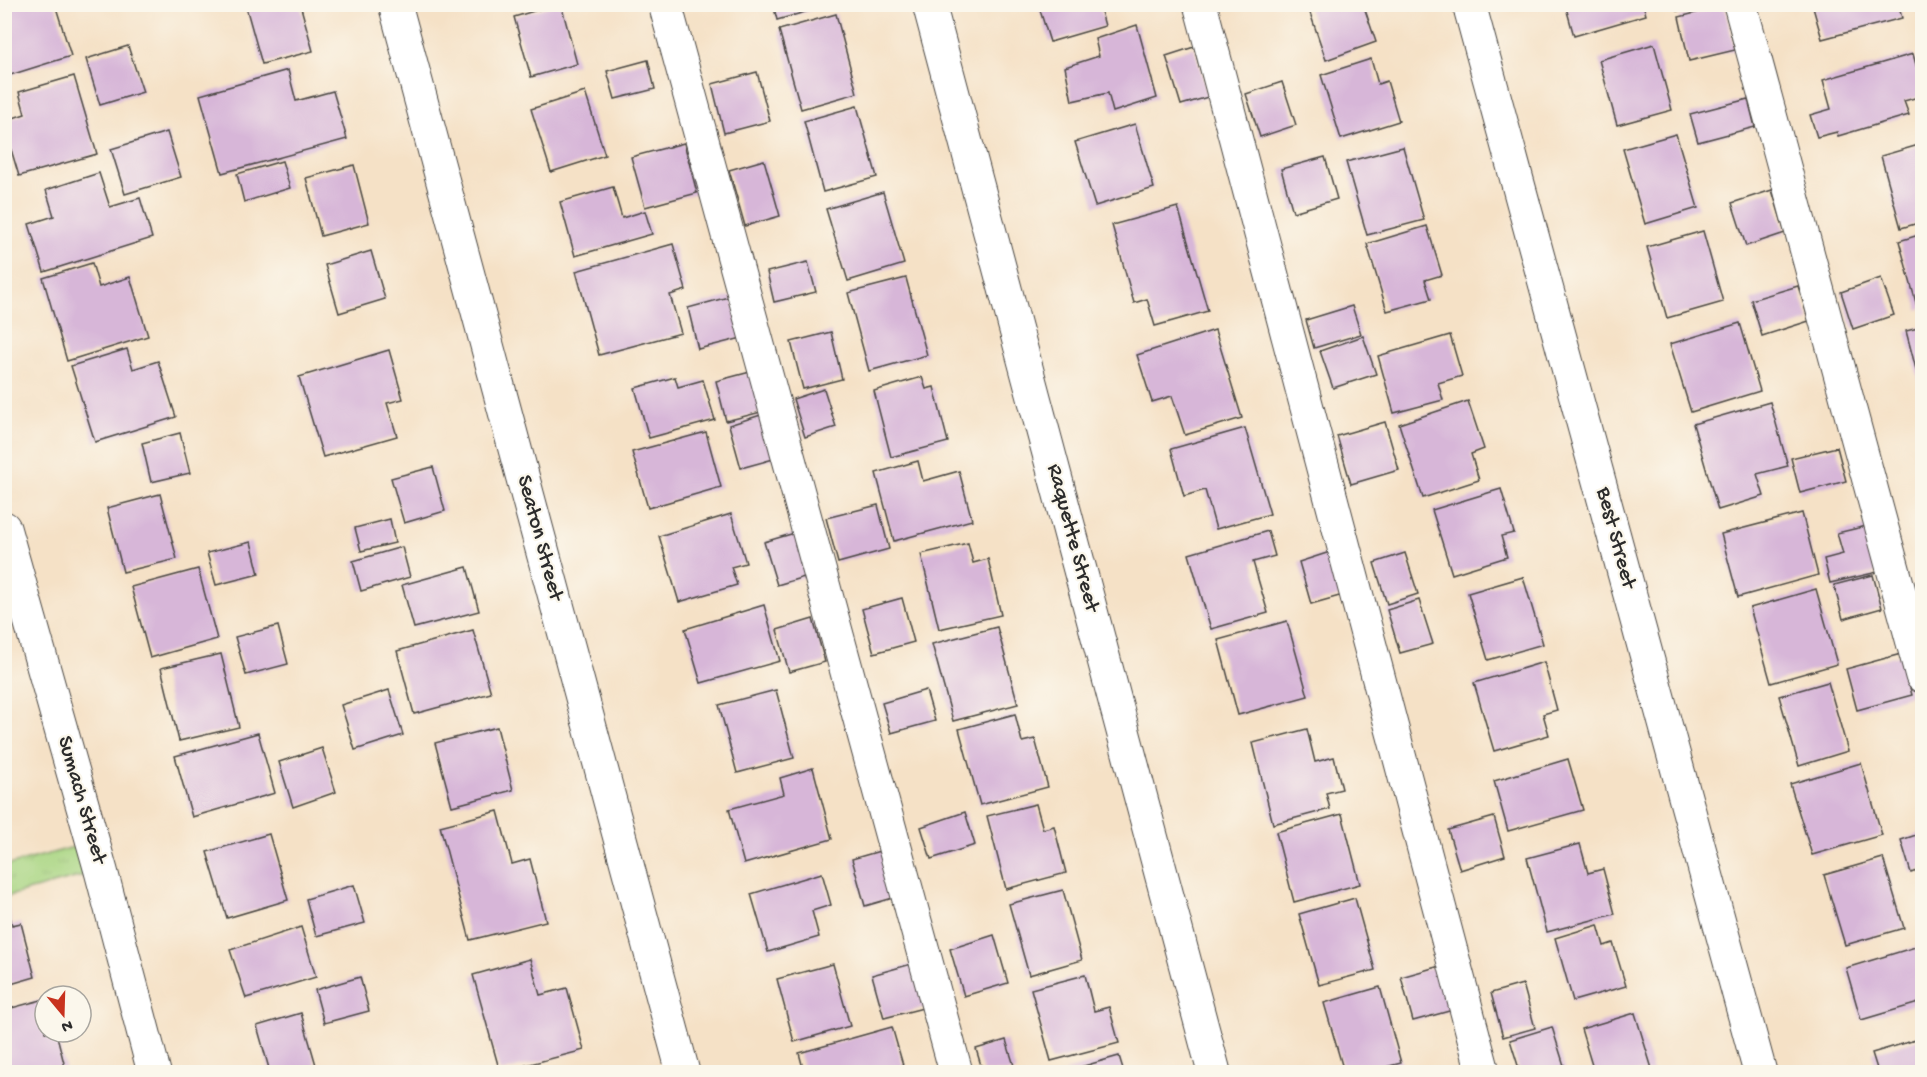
<svg xmlns="http://www.w3.org/2000/svg" width="1927" height="1077" viewBox="0 0 1927 1077" font-family="'Gochi Hand',sans-serif">
<style>
.park{fill:url(#park-tufts);stroke:#6a8056;stroke-width:1.5}
.building{fill:#d7b6d8}
.lines{fill:none;stroke-linecap:round;stroke-linejoin:round}
.minor-casing{stroke:#494642;stroke-width:35}
.minor{stroke:#fff;stroke-width:33}
.labels{text-anchor:middle;dominant-baseline:central;stroke-width:4.5;stroke-linejoin:round;paint-order:stroke}
.street-label{font-size:22px;fill:#2b2b2b;stroke:#fbf7ec}
</style>
<defs>
<pattern id="park-tufts" width="24" height="20" patternUnits="userSpaceOnUse" patternTransform="scale(1.5)"><rect width="24" height="20" fill="#a9d582"/><path d="M3 7l-1-3M5 7V3M7 7l1-3M15 17l-1-3M17 17v-4M19 17l1-3" fill="none" stroke="#92b770"/></pattern>
</defs>
<rect width="100%" height="100%" fill="#fbf7ec"/>
<filter id="ink" filterUnits="userSpaceOnUse"><feTurbulence type="fractalNoise" baseFrequency=".0167" numOctaves="2"/><feDisplacementMap in="SourceGraphic" scale="12" xChannelSelector="R" yChannelSelector="G"/><feConvolveMatrix kernelMatrix="1 2 1 2 8 2 1 2 1" color-interpolation-filters="sRGB"/></filter>
<filter id="wash" filterUnits="userSpaceOnUse"><feTurbulence type="fractalNoise" baseFrequency=".008" numOctaves="4" result="noise"/><feDisplacementMap in="SourceGraphic" scale="24" xChannelSelector="R" yChannelSelector="G"/><feGaussianBlur stdDeviation="1.35" result="paint"/><feColorMatrix in="noise" values="0 0 0 0 0 0 0 0 0 0 0 0 0 0 0 0 0 1.4 0 .05"/><feComposite in="paint" operator="in"/></filter>
<g filter="url(#wash)">
<rect width="100%" height="100%" fill="#f5e1c6"/>
<path class="park" d="M92,842L101,871L5,897V866Z"/>
<g id="blocks">
<g class="building">
<path d="M4,4H55L71,56L4,77Z"/>
<path d="M254,4H300L313,51L262,64L246,7Z"/>
<path d="M557,4H561L577,64L531,77L514,17Z"/>
<path d="M773,4H830V5L777,20Z"/>
<path d="M1038,4H1099L1105,26L1050,42Z"/>
<path d="M1307,4H1363L1376,42L1326,60Z"/>
<path d="M1565,4H1643L1646,15L1574,36Z"/>
<path d="M1675,4H1698V5L1677,11Z"/>
<path d="M1812,4H1898L1902,18L1822,39Z"/>
<path d="M1724,6L1735,50L1689,61L1679,17Z"/>
<path d="M836,14L857,93L801,109L779,30Z"/>
<path d="M1137,25L1157,98L1113,112L1108,93L1072,101L1065,67L1099,56L1095,39Z"/>
<path d="M1654,44L1672,110L1617,125L1599,60Z"/>
<path d="M128,46L143,92L100,105L86,59Z"/>
<path d="M1194,47L1208,97L1181,105L1166,56Z"/>
<path d="M1913,54L1922,86V96L1904,101L1909,115L1838,136L1837,132L1817,137L1810,115L1831,109L1823,80Z"/>
<path d="M1371,59L1378,84L1387,81L1399,121L1341,139L1321,75Z"/>
<path d="M648,60L655,89L615,99L607,71Z"/>
<path d="M288,70L296,101L333,91L347,139L222,173L200,95Z"/>
<path d="M757,72L770,121L724,133L712,84Z"/>
<path d="M74,76L97,154L19,176L4,126V121L25,114L19,92Z"/>
<path d="M1282,82L1296,125L1260,137L1246,94Z"/>
<path d="M585,92L605,155L551,172L531,109Z"/>
<path d="M1748,99L1755,127L1698,142L1690,114Z"/>
<path d="M857,106L877,177L823,192L804,121Z"/>
<path d="M1135,124L1154,188L1095,206L1075,142Z"/>
<path d="M167,132L181,177L125,194L111,149Z"/>
<path d="M1676,134L1698,208L1645,224L1623,149Z"/>
<path d="M684,143L697,193L645,207L631,157Z"/>
<path d="M1922,144V222L1901,228L1881,156Z"/>
<path d="M1403,147L1424,220L1367,235L1346,162Z"/>
<path d="M1325,157L1337,199L1293,212L1281,169Z"/>
<path d="M764,160L780,216L745,226L729,170Z"/>
<path d="M282,161L290,188L244,202L237,174Z"/>
<path d="M354,165L369,223L321,236L306,178Z"/>
<path d="M99,173L110,207L140,198L152,238L44,272L29,224L54,216L46,190Z"/>
<path d="M613,187L622,218L645,211L652,234L575,256L560,202Z"/>
<path d="M1772,190L1785,233L1746,246L1732,203Z"/>
<path d="M883,192L904,264L848,281L826,209Z"/>
<path d="M1178,207L1208,311L1155,326L1147,299L1134,303L1112,225Z"/>
<path d="M1427,226L1442,275L1425,280L1431,299L1387,311L1367,244Z"/>
<path d="M1703,231L1723,302L1667,318L1647,247Z"/>
<path d="M1922,234V308L1918,310L1899,241Z"/>
<path d="M673,244L686,290L670,295L681,333L599,355L576,271Z"/>
<path d="M371,251L385,299L339,313L325,265Z"/>
<path d="M808,262L816,292L774,302L767,272Z"/>
<path d="M92,263L99,287L130,277L148,336L67,361L43,278Z"/>
<path d="M906,278L927,355L869,371L848,293Z"/>
<path d="M1881,278L1894,315L1853,329L1841,292Z"/>
<path d="M1798,286L1809,321L1762,336L1751,300Z"/>
<path d="M732,296L742,338L698,349L688,308Z"/>
<path d="M1352,306L1361,334L1314,348L1306,320Z"/>
<path d="M1740,323L1760,391L1691,412L1670,344Z"/>
<path d="M1922,327V392L1906,331Z"/>
<path d="M1215,330L1242,418L1185,435L1172,396L1152,402L1137,355Z"/>
<path d="M831,332L842,379L803,389L791,342Z"/>
<path d="M1450,335L1462,376L1438,383L1443,400L1394,413L1378,356Z"/>
<path d="M1363,336L1376,374L1333,388L1320,351Z"/>
<path d="M127,349L133,369L158,361L176,417L95,442L71,366Z"/>
<path d="M389,350L403,399L387,403L397,436L323,457L299,377Z"/>
<path d="M754,371L765,411L726,421L716,381Z"/>
<path d="M675,377L678,387L703,380L715,420L649,438L635,388Z"/>
<path d="M922,377L926,389L934,387L948,442L891,457L874,391Z"/>
<path d="M824,389L836,427L805,437L793,399Z"/>
<path d="M1468,401L1484,449L1471,454L1479,480L1423,498L1399,424Z"/>
<path d="M1770,402L1788,466L1757,474L1764,496L1718,510L1693,424Z"/>
<path d="M764,414L777,458L741,468L729,425Z"/>
<path d="M1385,422L1399,470L1351,484L1337,436Z"/>
<path d="M1245,428L1270,514L1216,529L1205,490L1184,496L1171,449Z"/>
<path d="M706,432L721,487L648,508L632,452Z"/>
<path d="M180,433L190,473L151,482L142,443Z"/>
<path d="M1837,447L1846,481L1800,493L1791,458Z"/>
<path d="M918,461L923,481L959,471L972,520L894,541L876,473Z"/>
<path d="M433,467L445,511L404,523L391,478Z"/>
<path d="M1501,489L1514,533L1501,536L1507,557L1452,574L1432,510Z"/>
<path d="M160,494L177,559L123,572L107,508Z"/>
<path d="M878,505L889,549L838,563L826,518Z"/>
<path d="M1802,513L1818,575L1738,597L1721,534Z"/>
<path d="M731,514L746,563L731,567L737,585L679,602L659,536Z"/>
<path d="M390,519L395,543L361,551L355,528Z"/>
<path d="M1871,525L1882,571L1830,583L1824,559L1843,554L1837,533Z"/>
<path d="M1268,531L1275,556L1253,562L1268,613L1211,629L1189,554Z"/>
<path d="M798,532L811,575L777,585L764,542Z"/>
<path d="M251,542L259,574L216,585L207,553Z"/>
<path d="M968,543L973,563L988,559L1001,615L939,629L921,554Z"/>
<path d="M402,547L410,577L361,591L353,561Z"/>
<path d="M1330,552L1343,595L1311,604L1299,562Z"/>
<path d="M1405,553L1418,594L1387,604L1374,563Z"/>
<path d="M467,567L479,611L414,628L402,585Z"/>
<path d="M198,569L217,639L150,658L131,587Z"/>
<path d="M1873,575L1882,608L1843,619L1834,585Z"/>
<path d="M1523,577L1543,644L1488,660L1468,593Z"/>
<path d="M1816,589L1837,664L1771,683L1750,608Z"/>
<path d="M902,598L914,642L874,653L862,609Z"/>
<path d="M1419,600L1433,644L1400,653L1387,610Z"/>
<path d="M764,605L780,661L701,683L685,629Z"/>
<path d="M813,619L825,662L789,672L777,630Z"/>
<path d="M1287,621L1308,696L1238,715L1218,640Z"/>
<path d="M278,626L288,664L246,675L235,637Z"/>
<path d="M997,627L1018,704L953,721L932,644Z"/>
<path d="M473,630L491,693L414,714L397,651Z"/>
<path d="M221,654L239,727L179,741L161,668Z"/>
<path d="M1901,654L1912,695L1857,710L1846,669Z"/>
<path d="M1544,662L1557,710L1543,714L1549,735L1494,751L1474,683Z"/>
<path d="M1828,682L1848,751L1799,766L1779,696Z"/>
<path d="M389,690L403,735L355,750L341,705Z"/>
<path d="M776,690L794,758L737,773L719,705Z"/>
<path d="M926,690L935,721L891,733L882,703Z"/>
<path d="M1015,714L1022,742L1035,739L1048,787L980,805L959,729Z"/>
<path d="M497,727L513,790L452,806L435,743Z"/>
<path d="M1307,729L1315,762L1334,757L1342,789L1326,793L1330,809L1273,824L1253,743Z"/>
<path d="M258,733L275,793L192,817L175,756Z"/>
<path d="M322,748L336,792L293,807L279,762Z"/>
<path d="M1568,759L1583,810L1508,831L1494,781Z"/>
<path d="M1861,763L1882,835L1812,855L1790,784Z"/>
<path d="M813,768L832,839L744,864L729,809L784,794L780,778Z"/>
<path d="M1036,804L1043,829L1054,826L1066,873L1006,889L987,816Z"/>
<path d="M498,811L512,864L530,859L546,921L470,940L440,826Z"/>
<path d="M965,812L975,845L931,859L921,827Z"/>
<path d="M1342,814L1360,884L1294,902L1276,832Z"/>
<path d="M1494,817L1505,856L1460,870L1448,830Z"/>
<path d="M1922,833V869L1911,873L1901,840Z"/>
<path d="M269,834L288,900L227,918L207,852Z"/>
<path d="M1580,844L1588,873L1603,869L1615,914L1547,932L1527,858Z"/>
<path d="M887,849L900,896L865,906L852,859Z"/>
<path d="M1883,858L1904,928L1845,945L1824,875Z"/>
<path d="M822,873L831,905L812,911L819,937L768,952L751,894Z"/>
<path d="M354,885L365,923L316,936L306,899Z"/>
<path d="M1063,890L1082,960L1029,975L1009,904Z"/>
<path d="M1355,898L1375,970L1319,985L1299,914Z"/>
<path d="M4,903H7L12,925L21,923L35,977L4,986Z"/>
<path d="M1598,925L1604,946L1613,943L1626,986L1573,1001L1555,938Z"/>
<path d="M301,927L316,977L246,998L230,950Z"/>
<path d="M994,935L1008,983L964,996L950,949Z"/>
<path d="M1922,945V1002L1861,1020L1846,968Z"/>
<path d="M530,959L540,995L567,988L584,1050L500,1072L473,975Z"/>
<path d="M915,963L927,1007L884,1018L872,975Z"/>
<path d="M833,964L850,1026L794,1042L777,979Z"/>
<path d="M1440,966L1453,1010L1413,1021L1401,977Z"/>
<path d="M1085,975L1094,1011L1109,1007L1119,1043L1051,1061L1031,989Z"/>
<path d="M360,977L369,1011L324,1023L315,990Z"/>
<path d="M1523,984L1535,1028L1503,1037L1491,993Z"/>
<path d="M1380,987L1401,1063L1367,1072H1344L1324,1003Z"/>
<path d="M45,999V1032H56L66,1071L7,1072L4,1061V1010Z"/>
<path d="M301,1013L318,1072H270L257,1026Z"/>
<path d="M1635,1013L1653,1072H1594L1581,1029Z"/>
<path d="M892,1027L905,1072H804L799,1053Z"/>
<path d="M1552,1027L1566,1072H1520L1510,1040Z"/>
<path d="M1922,1038V1072H1878L1872,1053Z"/>
<path d="M1006,1040L1016,1072H983L976,1049Z"/>
<path d="M1119,1056L1124,1072H1063Z"/>
</g>
</g>
</g>
<g filter="url(#ink)">
<use href="#blocks" fill-opacity="0" stroke="#494642" stroke-width="1.5"/>
<g class="lines">
<g class="minor-casing">
<g id="minor">
<path d="M395,4L683,1072"/>
<path d="M665,4L956,1072"/>
<path d="M929,4L1214,1072"/>
<path d="M1200,4L1483,1072"/>
<path d="M1469,4L1760,1072"/>
<path d="M1740,4L1922,676"/>
<path d="M4,528L101,871L154,1072"/>
</g>
</g>
<use href="#minor" class="minor"/>
</g>
</g>
<g class="labels">
<g class="street-label">
<text transform="translate(539 538) rotate(75)">Seaton Street</text>
<text transform="translate(1072 538) rotate(75)">Raquette Street</text>
<text transform="translate(1615 538) rotate(75)">Best Street</text>
<text transform="translate(81 800) rotate(74)">Sumach Street</text>
</g>
</g>
<rect width="1927" height="1077" fill="none" stroke="#fbf7ec" stroke-width="24"/>
<g transform="translate(63 1014) rotate(161)"><circle r="28" fill="#fbf7ec" stroke="#a8a59f" stroke-width="1.5"/>
<path d="M0-4.5L10 22L0 15L-10 22Z" fill="#c8321e"/>
<text y="-9" font-size="16" font-weight="bold" text-anchor="middle" fill="#2b2b2b">N</text>
</g>
</svg>
